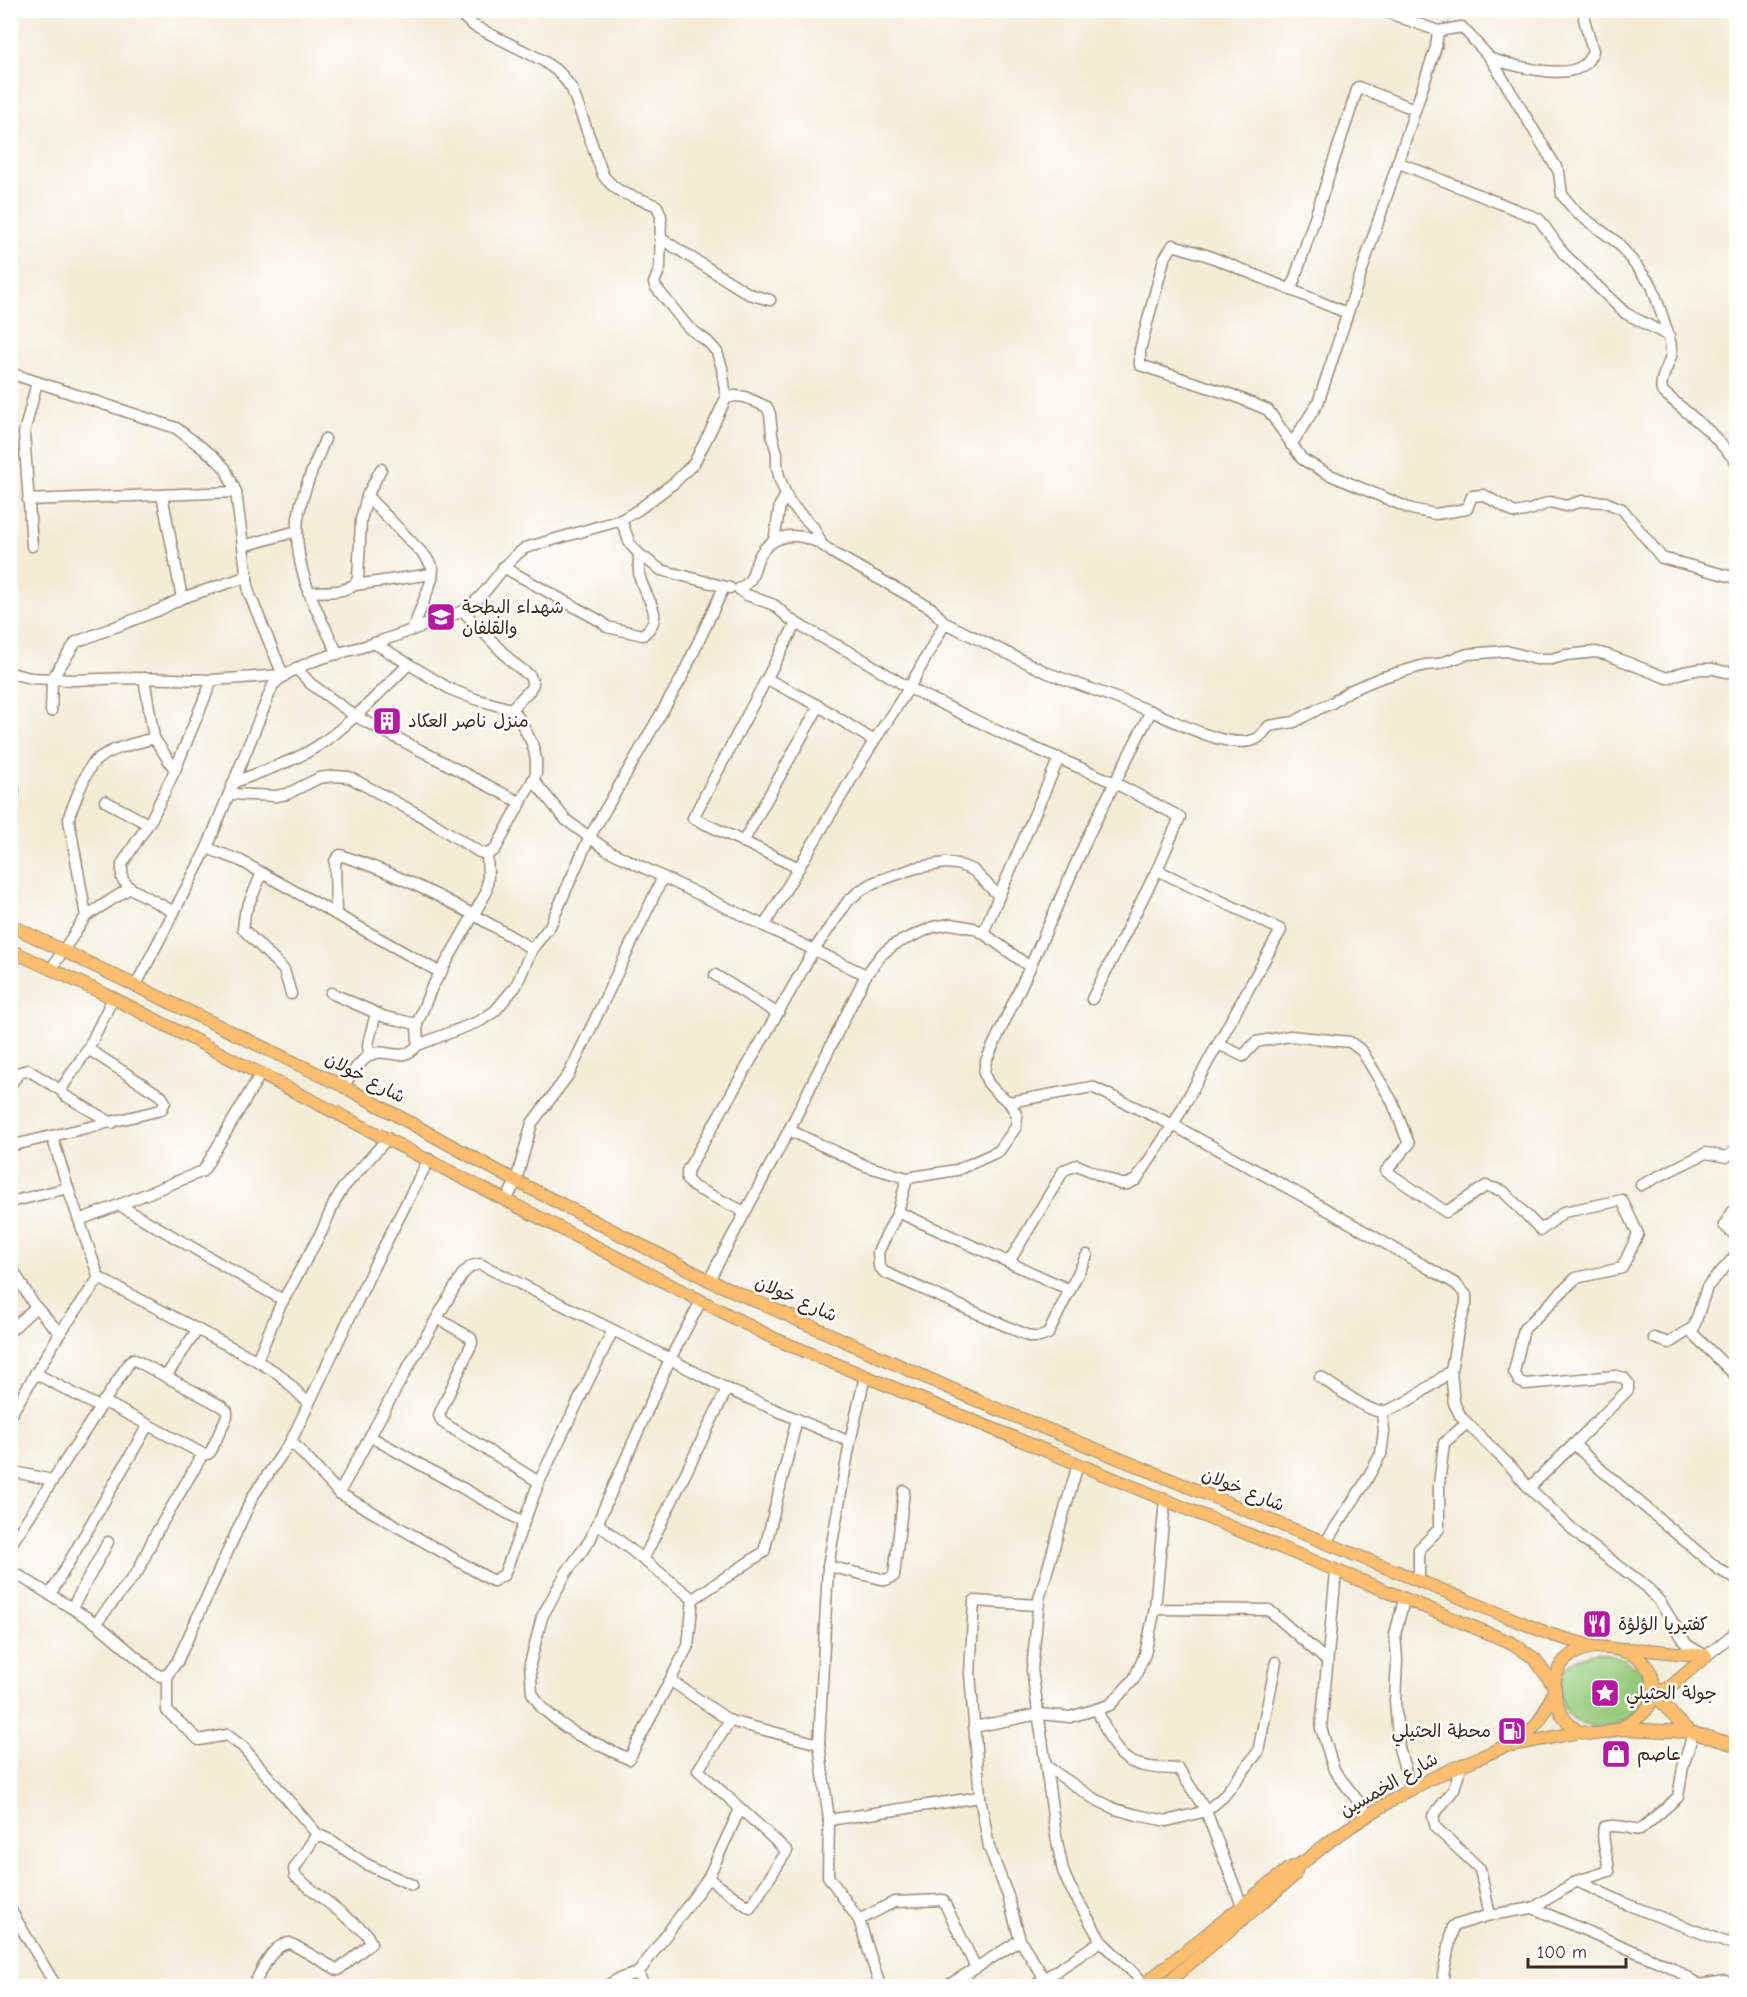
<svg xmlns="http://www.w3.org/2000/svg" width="1747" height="1997" viewBox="0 0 1747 1997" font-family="'Comic Neue','Playpen Sans Arabic',sans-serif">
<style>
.green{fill:#99cb7b;stroke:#6a7a4c;stroke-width:1.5}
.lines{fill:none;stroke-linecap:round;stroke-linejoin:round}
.minor-casing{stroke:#978b7a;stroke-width:13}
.major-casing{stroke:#978b7a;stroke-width:14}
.minor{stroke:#fff;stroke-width:10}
.major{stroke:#fbbd6e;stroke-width:12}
.labels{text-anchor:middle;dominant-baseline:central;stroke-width:5;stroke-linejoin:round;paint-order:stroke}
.poi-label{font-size:18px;fill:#3b2a1e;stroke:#fff;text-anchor:start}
.street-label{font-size:18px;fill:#3b2a1e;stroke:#fff}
</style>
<rect width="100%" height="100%" fill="#fff"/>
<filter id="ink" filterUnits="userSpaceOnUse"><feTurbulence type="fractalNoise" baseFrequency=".0167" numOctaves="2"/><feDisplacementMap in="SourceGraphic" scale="12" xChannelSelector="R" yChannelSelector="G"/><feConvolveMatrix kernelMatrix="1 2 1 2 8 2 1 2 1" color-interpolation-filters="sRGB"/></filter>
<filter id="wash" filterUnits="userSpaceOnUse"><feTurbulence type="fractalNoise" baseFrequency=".008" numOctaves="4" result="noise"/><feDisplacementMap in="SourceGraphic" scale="24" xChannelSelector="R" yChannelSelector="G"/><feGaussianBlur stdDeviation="1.35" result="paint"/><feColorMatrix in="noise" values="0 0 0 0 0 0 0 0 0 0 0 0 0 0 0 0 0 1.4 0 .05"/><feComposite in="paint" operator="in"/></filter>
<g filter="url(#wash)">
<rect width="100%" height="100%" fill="#f3ecd7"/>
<path class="green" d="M1597,1652C1619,1654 1658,1670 1646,1699C1635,1727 1582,1740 1565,1709C1556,1692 1559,1670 1575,1659C1581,1655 1590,1654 1597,1652Z"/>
</g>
<g filter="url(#ink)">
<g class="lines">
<g class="minor-casing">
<g id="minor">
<path d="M1438,31L1462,27L1491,59L1559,172L1562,195L1577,213L1618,243L1652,286L1669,336C1670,342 1672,350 1671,356C1668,368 1659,379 1662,391L1709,431L1736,461"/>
<path d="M1491,59C1513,65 1567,82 1586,63C1589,60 1591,55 1593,51L1584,19L1586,10"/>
<path d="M1397,162L1539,219L1564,254L1625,313L1669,336"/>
<path d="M660,238L749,294L770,300"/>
<path d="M1291,290L1358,87L1414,109"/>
<path d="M1347,313L1209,256L1173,245L1164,259L1140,350V365L1232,395L1268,410L1302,459L1328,474L1411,509L1435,514L1467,509L1472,496L1484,495L1515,513L1530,510L1550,502L1566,506L1582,501L1605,502L1622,509L1662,558L1736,578"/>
<path d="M10,373L176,428L213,456L225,468L236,492L249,593L283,675"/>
<path d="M726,398L735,396L745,397L767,407L770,414L772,435L777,453V467L780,480L789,502L814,528L821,543"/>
<path d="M325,439C315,464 302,492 298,518C292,568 317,611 338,654"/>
<path d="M1291,445L1318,403L1436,47L1438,31L1381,10"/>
<path d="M162,495L182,598"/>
<path d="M367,496L426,557L433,569L432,579L413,629"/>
<path d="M28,500L236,492"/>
<path d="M621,520L630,544L639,554L661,570L730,588"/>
<path d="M774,541L780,505L786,495"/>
<path d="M32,546L24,433L37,382"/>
<path d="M243,546L297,531"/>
<path d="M503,567L602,622L607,627L643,635C667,615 646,601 640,578C638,571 639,561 639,554"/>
<path d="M355,585L432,574"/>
<path d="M308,592C324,591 350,595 358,579L361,520L367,496L381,469"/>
<path d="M463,611L512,662L530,676L533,684L529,691L511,709"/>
<path d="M796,623L693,818L799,868"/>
<path d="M946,624L931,608L833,553C811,534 780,527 761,553C755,562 755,572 750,580C748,583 742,587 739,589L747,595L774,605L790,619L804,628L857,656L909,688L1016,740L1115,783L1180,817L1157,870"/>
<path d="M296,668L311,684L355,716L521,803"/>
<path d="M10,673L31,678L71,680L132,678L212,680L283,675"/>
<path d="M144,678L154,738L175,770"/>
<path d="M767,679L819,706"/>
<path d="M51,711L52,679L76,642L159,610L182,598L246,577"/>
<path d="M1151,711C1177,722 1229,751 1256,739C1262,736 1264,731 1269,726L1294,722L1322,707L1332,703L1349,691L1380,678L1425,665L1438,664L1468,654L1506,651L1536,659H1552L1566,655L1596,652L1608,655L1667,678L1684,672L1701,669H1713L1726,672H1736"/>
<path d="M533,780L566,820L607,850L866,975"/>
<path d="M235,782C260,772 298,760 319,745C352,723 380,692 408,665"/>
<path d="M230,794L276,796L287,794L319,778L334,776L349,777L425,818L479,852L487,854L495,850L536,774V759L532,743L518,717L511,709L475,699L450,689L374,643"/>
<path d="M10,799L14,791"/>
<path d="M105,801L148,824"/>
<path d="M743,842L819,706L874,741"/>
<path d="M207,848L241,861L262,873L441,973"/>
<path d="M262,873L245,913L243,929L284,970L291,994"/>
<path d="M174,912L130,888L122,879V864L152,818L175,770L212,680"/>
<path d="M336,915L335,861L340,855C409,877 471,912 532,949"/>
<path d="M86,916L69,820L70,813C77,798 82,780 91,766C101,750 137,743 154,738"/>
<path d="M764,926L874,741L909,688L945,623L1048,673L1151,711L1089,834L1030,967L986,1061L984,1073L988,1083L996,1092L1009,1102L1017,1115L1016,1127L999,1151L957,1170L907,1178L866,1166L789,1130"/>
<path d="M983,933L1059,758"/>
<path d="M51,969L86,916L130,888"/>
<path d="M715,975L777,1013"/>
<path d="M136,985L207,848L273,685C299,659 341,654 375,643C405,633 434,622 463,611C488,596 499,566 525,548L621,520L638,510L675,482L694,463L711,430L726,398L722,368L717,352L708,342L688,327L655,286L654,283L660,268L661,216L657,206C634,195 619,197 603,175L572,89L560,73L542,60L474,26L455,10"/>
<path d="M331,993L385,1017L417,1024"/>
<path d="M1218,1044L1243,1056L1256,1042L1290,1036L1350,1042L1362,1051L1392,1101L1409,1144L1386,1171L1446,1212L1486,1186L1503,1191L1541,1230L1564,1212L1622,1200L1638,1234L1622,1268L1576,1278L1524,1329L1514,1372L1519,1381L1525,1384L1615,1376L1624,1378L1628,1383V1390L1574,1444"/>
<path d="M418,1045L480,1021L495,1011L516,986L532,949L550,926L589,838L681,679L724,587"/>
<path d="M369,1056L368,1044L376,1013"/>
<path d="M10,1085L20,1072L28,1070L62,1091L64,1095L112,1123"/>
<path d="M343,1086C350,1077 358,1062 369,1056C386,1045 399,1066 418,1045L417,1024L431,989L486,893L488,876L487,854"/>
<path d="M62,1091L63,1086L88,1049L113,998"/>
<path d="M1009,1102L1092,1087L1173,1125L1310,1200L1456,1284L1466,1295V1304L1458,1331L1451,1371L1454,1403L1461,1417L1513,1469L1529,1488L1585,1541L1647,1587L1660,1602L1687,1645L1706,1656L1736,1632"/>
<path d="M52,1136L68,1188L99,1278L252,1358L279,1374L308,1403"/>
<path d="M10,1146L161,1110L165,1102L161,1096L88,1049"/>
<path d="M907,1178L898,1212L878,1252L879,1266L884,1272L1031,1337H1040L1048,1334L1087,1255"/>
<path d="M1641,1185L1706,1153L1726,1157L1736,1150"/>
<path d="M506,1201L516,1181L532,1123L569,1074L663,877"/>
<path d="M10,1202L68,1188"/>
<path d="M119,1205L203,1171L261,1073"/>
<path d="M1736,1207L1724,1225L1736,1236"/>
<path d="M745,1212L694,1187L687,1180V1171L814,950L848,901L861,890L875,882L915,868L945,863L957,864L973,870L999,896"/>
<path d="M898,1212L1070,1290"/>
<path d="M79,1220L119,1205L283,1300"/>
<path d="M1736,1255L1707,1287L1692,1333L1736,1376"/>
<path d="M1009,1262L1064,1170L1077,1165L1120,1184H1127L1136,1180L1173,1125L1281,930L1157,870L1092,999"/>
<path d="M10,1265L34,1305L60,1333"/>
<path d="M709,1280L789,1130L866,975L882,954L895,944L933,927L951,924L973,928L983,933L1030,967"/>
<path d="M437,1318L471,1338L472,1343L439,1415L442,1422L539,1482L613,1330L670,1359L701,1301"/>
<path d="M10,1331L36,1307"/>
<path d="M1654,1338L1669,1343L1694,1327"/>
<path d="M257,1360L280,1306L322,1231L335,1201L343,1188L388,1138"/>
<path d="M35,1373L99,1407"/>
<path d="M166,1376L198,1329"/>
<path d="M1320,1377C1334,1386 1363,1408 1377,1411C1395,1415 1435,1382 1451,1371"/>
<path d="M727,1389L850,1442L865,1376"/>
<path d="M10,1416L60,1333L99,1278"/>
<path d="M371,1437L523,1522"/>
<path d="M291,1441L339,1493L403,1376L462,1275L471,1266L480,1264L613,1330"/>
<path d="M1078,1464L1039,1599L1032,1670L1056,1836L1063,1871L1069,1885L1101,1941L1145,1984"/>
<path d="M10,1471L52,1480"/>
<path d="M1529,1488L1574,1444L1598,1467L1718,1569L1736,1579"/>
<path d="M339,1493L493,1581L504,1575L539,1482"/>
<path d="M1165,1500L1155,1609L1269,1610L1327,1661"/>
<path d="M597,1523L693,1599L688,1646L629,1759L578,1735L561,1724L542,1708L532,1693L530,1664L542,1617L566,1573L590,1540L670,1359L727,1389L643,1560"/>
<path d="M1325,1543L1363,1486L1381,1454L1384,1431L1382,1412"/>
<path d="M10,1546L129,1363L133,1359L221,1406L227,1411V1416L211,1451L208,1454H203L103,1401"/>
<path d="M828,1566L886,1580L894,1576L904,1491"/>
<path d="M10,1570L96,1623L155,1673L160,1676L167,1675L177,1662L253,1496L291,1441L374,1266L429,1159"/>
<path d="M1336,1572L1321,1728L1334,1770L1368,1814"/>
<path d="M1419,1581V1549L1439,1529V1484L1444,1443L1467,1423"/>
<path d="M50,1595L148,1425"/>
<path d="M693,1599L764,1552L797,1419"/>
<path d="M1404,1600L1395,1634L1397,1660L1395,1701L1399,1748L1411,1790"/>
<path d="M1039,1605L974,1601L970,1674L980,1797L989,1847L1008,1896L1020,1940L1044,1978"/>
<path d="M72,1608L108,1542"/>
<path d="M96,1623L138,1571L155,1535L203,1454"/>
<path d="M167,1675V1711L199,1740L227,1735L243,1747L317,1834L334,1842L366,1864L412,1885"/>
<path d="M670,1680L730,1721L819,1744L828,1566L850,1442"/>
<path d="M1097,1709C1118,1759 1122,1768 1179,1769L1206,1811L1242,1906"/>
<path d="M730,1721L698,1770L787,1851L750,1908L708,1878L740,1809"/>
<path d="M974,1727L1039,1714L1070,1717L1110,1705L1134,1679L1145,1654L1155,1609"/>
<path d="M819,1744L829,1820L828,1876L859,1920"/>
<path d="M1046,1766L1093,1798L1115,1809L1137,1815L1167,1821L1206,1811L1223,1797L1258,1752L1276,1662"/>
<path d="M829,1820L980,1797"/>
<path d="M1577,1881L1609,1871C1608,1855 1601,1843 1604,1827C1615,1824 1628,1828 1640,1830L1678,1797L1683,1767L1693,1733"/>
<path d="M1533,1908L1671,1967L1699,1985L1725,1981L1736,1986"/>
<path d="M10,1909L56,1986"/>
<path d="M1490,1915L1533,1908L1577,1881L1626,1904L1725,1942L1736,1943"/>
<path d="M976,1968L1020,1940"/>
<path d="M253,1986C262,1971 271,1944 290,1943L338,1970L371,1943L366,1933L295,1876L294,1869L317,1834"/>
<path d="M607,1986L618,1979L638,1973"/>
<path d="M644,1986L638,1973L708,1878"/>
<path d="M880,1986L859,1920L894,1902L943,1900L976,1968L947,1986"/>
<path d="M1034,1986L1101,1941"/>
<path d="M1444,1986L1443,1975L1453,1926L1490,1915L1480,1869L1436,1828L1433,1816L1454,1789L1461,1765"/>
</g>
</g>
<g class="major-casing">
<g id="major">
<path d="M10,925L343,1086L516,1181L709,1280L985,1404L1552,1635L1594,1647"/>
<path d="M10,950L113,998L775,1339L1512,1643L1535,1659L1555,1688"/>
<path d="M1594,1647C1609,1648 1626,1649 1638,1658C1659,1674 1659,1701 1639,1717C1624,1728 1598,1740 1579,1731C1555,1720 1546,1679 1565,1660C1573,1652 1584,1649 1594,1647Z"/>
<path d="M1623,1649L1648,1650L1706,1656"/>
<path d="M1620,1729L1690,1732L1736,1745"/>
<path d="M1690,1732L1677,1720L1655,1694L1670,1687L1706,1656"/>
<path d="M1508,1746L1580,1732"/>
<path d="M1142,1986L1288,1869C1307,1863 1321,1847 1337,1836C1371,1813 1406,1790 1443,1773C1473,1759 1508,1749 1533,1728C1544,1718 1549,1701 1555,1688"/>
<path d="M1163,1986L1294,1876L1298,1866"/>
</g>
</g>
<use href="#minor" class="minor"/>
<use href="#major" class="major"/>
</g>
</g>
<defs>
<g id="school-square" transform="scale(1.5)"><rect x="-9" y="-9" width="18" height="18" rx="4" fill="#b5179e" stroke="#fff"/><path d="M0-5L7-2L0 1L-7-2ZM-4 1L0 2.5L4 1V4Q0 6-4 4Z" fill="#fff"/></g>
<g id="building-square" transform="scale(1.5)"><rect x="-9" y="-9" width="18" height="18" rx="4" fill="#b5179e" stroke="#fff"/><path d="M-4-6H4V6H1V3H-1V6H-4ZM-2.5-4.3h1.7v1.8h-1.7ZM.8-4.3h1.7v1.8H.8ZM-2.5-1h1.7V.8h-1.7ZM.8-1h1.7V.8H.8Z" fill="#fff"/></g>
<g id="restaurant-square" transform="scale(1.5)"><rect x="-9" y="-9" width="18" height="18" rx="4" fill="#b5179e" stroke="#fff"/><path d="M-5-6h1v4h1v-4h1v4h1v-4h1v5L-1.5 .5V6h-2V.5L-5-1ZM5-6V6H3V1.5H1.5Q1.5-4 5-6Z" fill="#fff"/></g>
<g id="sight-square" transform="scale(1.5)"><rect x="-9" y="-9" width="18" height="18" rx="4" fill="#b5179e" stroke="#fff"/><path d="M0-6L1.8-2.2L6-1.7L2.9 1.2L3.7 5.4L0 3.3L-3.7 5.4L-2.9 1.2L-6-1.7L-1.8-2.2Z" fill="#fff"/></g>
<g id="fuel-square" transform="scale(1.5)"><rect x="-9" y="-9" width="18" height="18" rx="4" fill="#b5179e" stroke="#fff"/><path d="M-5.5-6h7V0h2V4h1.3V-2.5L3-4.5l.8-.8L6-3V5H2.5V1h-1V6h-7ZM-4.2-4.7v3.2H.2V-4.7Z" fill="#fff"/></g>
<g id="shop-square" transform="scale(1.5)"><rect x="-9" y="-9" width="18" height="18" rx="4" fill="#b5179e" stroke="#fff"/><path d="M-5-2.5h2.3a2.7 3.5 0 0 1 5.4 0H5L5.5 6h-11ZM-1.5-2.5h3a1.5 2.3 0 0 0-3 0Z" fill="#fff"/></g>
</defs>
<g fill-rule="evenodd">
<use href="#school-square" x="441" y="617"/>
<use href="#building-square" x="387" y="721"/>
<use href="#restaurant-square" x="1597" y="1624"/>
<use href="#sight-square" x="1605" y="1693"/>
<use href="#fuel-square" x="1512" y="1731"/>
<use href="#shop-square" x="1616" y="1754"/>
</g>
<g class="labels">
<g class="poi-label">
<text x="462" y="607">شهداء البطحة<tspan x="462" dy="21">والقلفان</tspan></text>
<text x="408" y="721">منزل ناصر العكاد</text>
<text x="1618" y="1624">كفتيريا الؤلؤة</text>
<text x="1626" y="1693">جولة الحثيلي</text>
<text x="1491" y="1731" text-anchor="end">محطة الحثيلي</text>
<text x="1637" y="1754">عاصم</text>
</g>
<g class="street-label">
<text transform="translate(365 1078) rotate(28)">شارع خولان</text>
<text transform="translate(796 1299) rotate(24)">شارع خولان</text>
<text transform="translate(1243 1490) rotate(22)">شارع خولان</text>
<text transform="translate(1389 1785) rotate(-30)">شارع الخمسين</text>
</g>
</g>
<rect width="1747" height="1997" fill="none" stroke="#fff" stroke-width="36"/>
<path d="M1528 1958v9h98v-9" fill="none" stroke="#3b2a1e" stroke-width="3"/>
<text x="1537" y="1958" font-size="18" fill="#3b2a1e" stroke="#ffffff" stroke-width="4.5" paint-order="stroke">100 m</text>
</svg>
